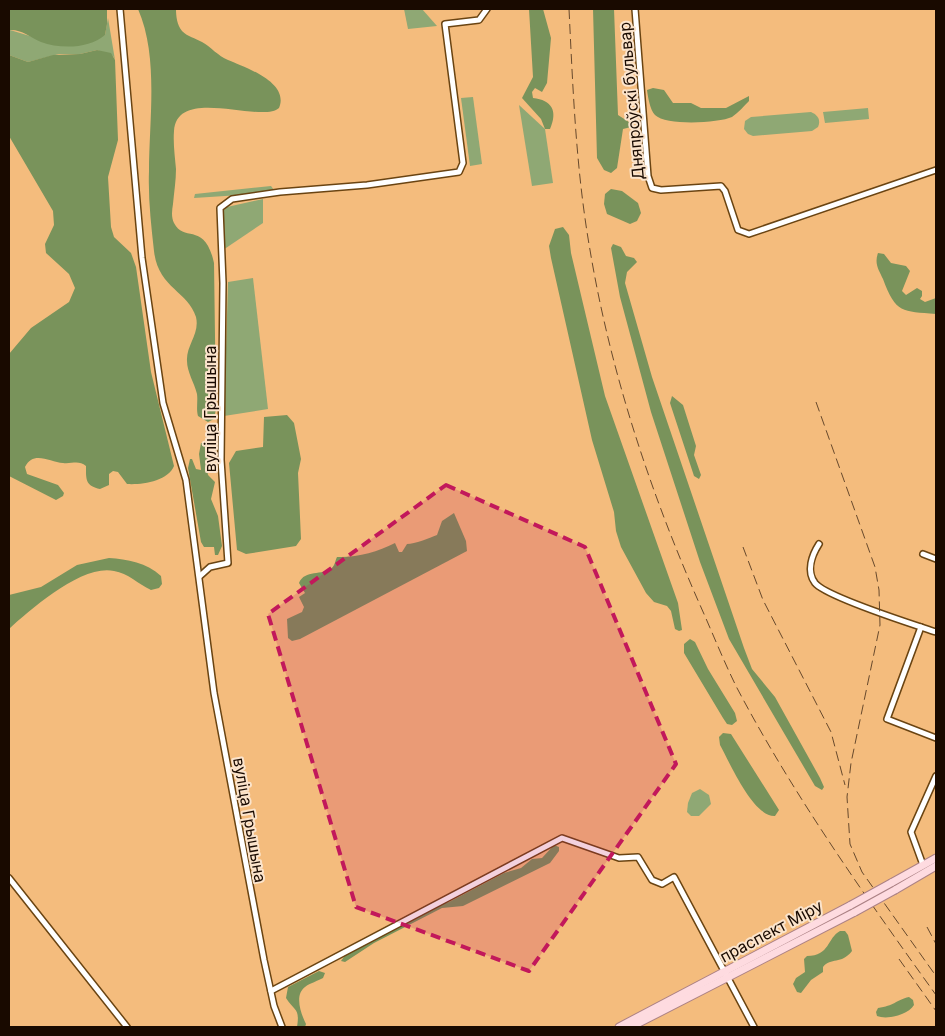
<svg xmlns="http://www.w3.org/2000/svg" width="945" height="1036" viewBox="0 0 945 1036" font-family="Inter,sans-serif">
<style>
.green{fill:#8fa874}
.forest{fill:#79935b}
.lines{fill:none;stroke-linecap:round;stroke-linejoin:round}
.minor-casing{stroke:#6a4412;stroke-width:8}
.major-casing{stroke:#ad8285;stroke-width:9}
.minor{stroke:#fff;stroke-width:5}
.major{stroke:#fedbe0;stroke-width:7}
.rail{stroke:#67492c;stroke-width:1;stroke-dasharray:10 5;stroke-linecap:butt}
.major-bridge-casing{stroke:#ad8285;stroke-width:9;stroke-linecap:butt}
.major-bridge{stroke:#fedbe0;stroke-width:7}
.marked{fill:#c2185b;fill-opacity:0.2;stroke:#c2185b;stroke-width:4;stroke-dasharray:10 6;stroke-linejoin:round}
.labels{text-anchor:middle;dominant-baseline:central;stroke-width:4;stroke-linejoin:round;paint-order:stroke}
.street-label{font-size:16px;fill:#190a00;stroke:#fbe4cc}
</style>
<rect width="100%" height="100%" fill="#f4bc7d"/>
<g class="green">
<path d="M404,9H422L437,26L408,29Z"/>
<path d="M108,18L115,60L113,56L97,50L80,54H59L28,62L9,55L10,30L63,46L105,35Z"/>
<path d="M473,97L482,164L470,166L461,98Z"/>
<path d="M519,105L545,129L553,183L532,186Z"/>
<path d="M868,108L869,119L825,123L823,112Z"/>
<path d="M811,112C818,115 821,120 818,127L812,131L753,136L748,134L744,129L745,121L751,117Z"/>
<path d="M271,186L274,190L271,193L194,198L195,194Z"/>
<path d="M263,199V223L223,250L221,213L227,207Z"/>
<path d="M253,278L268,409L224,416L228,282Z"/>
<path d="M700,789L709,795L711,804L699,816H691L687,812L688,803L692,793Z"/>
</g>
<g class="forest">
<path d="M9,9H107V24L105,35C89,49 60,49 41,42C30,37 21,29 9,30Z"/>
<path d="M138,9H176C176,16 177,25 182,31C188,37 195,38 202,42C211,47 218,56 228,60C244,67 290,82 279,108C261,124 177,85 174,131C173,144 175,157 176,169C176,181 174,192 173,204C172,210 171,217 174,223C184,243 205,221 214,263L216,409L214,419L208,422L198,416C196,409 198,401 197,394C194,382 187,372 187,361C186,345 200,334 196,317C188,291 158,288 154,251C151,224 148,198 149,171C149,120 159,57 138,9Z"/>
<path d="M529,9H543L551,38L547,83L542,92L535,88L532,92L533,98C552,100 558,111 550,129H545L541,119L522,98L533,77Z"/>
<path d="M593,9H614L618,115L632,124L631,127L623,129L617,168L611,173L604,170L597,158Z"/>
<path d="M97,50L111,53L115,60L118,140L108,177L111,227L114,237L131,253L136,267L151,372L174,466C168,481 142,485 127,484L118,472L113,471L109,474V485L100,489C85,486 86,479 86,466C79,460 72,464 63,463C50,462 33,450 25,467L27,474L58,485L64,493L63,496L56,500L9,476V354L31,328L69,302L75,288L69,274L46,253L45,244L54,225L53,211L9,136V55L28,62L53,55L80,54Z"/>
<path d="M653,88L664,90L673,103H691L701,108H726L749,96V101C744,106 738,113 732,117C719,123 666,126 655,115C650,110 648,97 647,90Z"/>
<path d="M611,189L622,191L638,203L641,213L637,221L630,224L607,214L604,204L605,194Z"/>
<path d="M563,227L569,235L571,253L605,396L678,603L682,630L679,631L675,629L671,611L667,606L654,602L646,593L621,547L616,531L614,512L592,440L551,258L549,246L555,229Z"/>
<path d="M613,244L621,247L626,256L634,258L637,262L627,272L625,283L652,377L744,648L752,669L775,697L820,778L824,787L822,790L815,786L729,639L700,562L651,412L620,297L611,248Z"/>
<path d="M878,253L884,254L891,263L906,266L910,271L902,291L906,295L917,288L922,291V296L920,299L925,302L936,298V314C902,311 896,314 883,279C879,270 874,264 878,253Z"/>
<path d="M672,396L683,405L696,446L694,455L701,475L699,479L694,476L670,403Z"/>
<path d="M287,415L294,423L301,459L298,473L301,539L296,546L246,554L237,550L229,463L236,451L263,447L264,417Z"/>
<path d="M215,432L218,435C217,445 216,457 212,466L207,469L208,475L215,482L211,499L218,516L222,546L218,555H215L214,547H204L201,542L188,468L190,459H192L196,469L201,470L199,454L201,443H209L212,433Z"/>
<path d="M454,513L466,541L467,551L300,639L292,641L288,638L287,619L302,612L304,607L299,597L305,593L299,583C305,569 322,576 332,568C335,565 335,561 337,557C356,558 377,552 395,543L399,552H402L407,544C415,544 429,538 437,535L442,521Z"/>
<path d="M109,558C127,559 147,563 161,576L162,584L159,588L151,590C138,584 128,573 114,571C82,564 31,609 9,629V595L41,587L77,565Z"/>
<path d="M690,639L695,642L708,669L735,713L737,721L732,725L727,724L723,718L684,653V644Z"/>
<path d="M723,733L731,734L779,810L775,816C753,817 730,763 720,745L719,737Z"/>
<path d="M554,845L559,847V851L550,863L463,906L442,908L374,943L345,962L341,961L346,954L437,905L449,902L504,873L521,868L532,859L542,858Z"/>
<path d="M840,931H845L848,935L852,951C841,965 831,957 823,967V972L811,980L801,993L797,992L793,984L796,978L805,972L804,959L807,956C830,956 827,938 840,931Z"/>
<path d="M319,971L325,973L323,978C318,981 310,983 305,987C294,995 301,1014 306,1024L305,1027H297C300,1008 295,1012 286,998L288,987Z"/>
<path d="M909,997L913,1000L914,1005C908,1015 887,1020 877,1016L876,1012L878,1008C894,1006 896,1000 909,997Z"/>
</g>
<g class="lines">
<g class="minor-casing">
<g id="minor">
<path d="M120,9L142,258L163,403L186,480L214,693L264,960L274,1006L282,1027"/>
<path d="M635,9L648,176L652,188L661,190L721,186L725,191L738,230L749,234L936,170"/>
<path d="M819,544C812,555 806,571 815,583C826,597 915,625 936,632"/>
<path d="M923,554L936,559"/>
<path d="M200,576L210,567L228,563L221,460L223,283L220,208L232,199L280,192L367,185L459,172L463,163L445,24L479,20L487,9"/>
<path d="M921,627L887,719L936,738"/>
<path d="M923,865L911,832L936,776"/>
<path d="M9,878L127,1027"/>
<path d="M271,991L562,838L619,858L638,857L652,880L662,884L674,877L754,1027"/>
</g>
</g>
<g class="major-casing">
<g id="major">
<path d="M891,883L936,858"/>
<path d="M895,890L936,866"/>
<path d="M619,1027L851,905"/>
<path d="M631,1027L855,912"/>
</g>
</g>
<use href="#minor" class="minor"/>
<use href="#major" class="major"/>
<g class="rail">
<path d="M569,9C573,90 576,170 590,250C611,375 652,498 704,614C715,639 725,664 737,688C794,796 865,896 936,995"/>
<path d="M816,402L875,567L879,590L880,625L851,763L847,797L850,844L862,872L936,976"/>
<path d="M743,547L763,600L831,732L845,785"/>
<path d="M927,927L936,944"/>
<path d="M899,959L936,1011"/>
</g>
<g class="major-bridge-casing">
<g id="major-bridge">
<path d="M851,905L891,883"/>
<path d="M855,912L895,890"/>
</g>
</g>
<use href="#major-bridge" class="major-bridge"/>
</g>
<path class="marked" d="M446,485L585,547L676,764L529,971L356,907L268,614Z"/>
<g class="labels">
<g class="street-label">
<text transform="translate(631 101) rotate(-95)">Дняпроўскі бульвар</text>
<text transform="translate(210 409) rotate(-90)">вуліца Грышына</text>
<text transform="translate(250 820) rotate(80)">вуліца Грышына</text>
<text transform="translate(771 931) rotate(-28)">праспект Міру</text>
</g>
</g>
<rect width="945" height="1036" fill="none" stroke="#190a00" stroke-width="20"/>
</svg>
